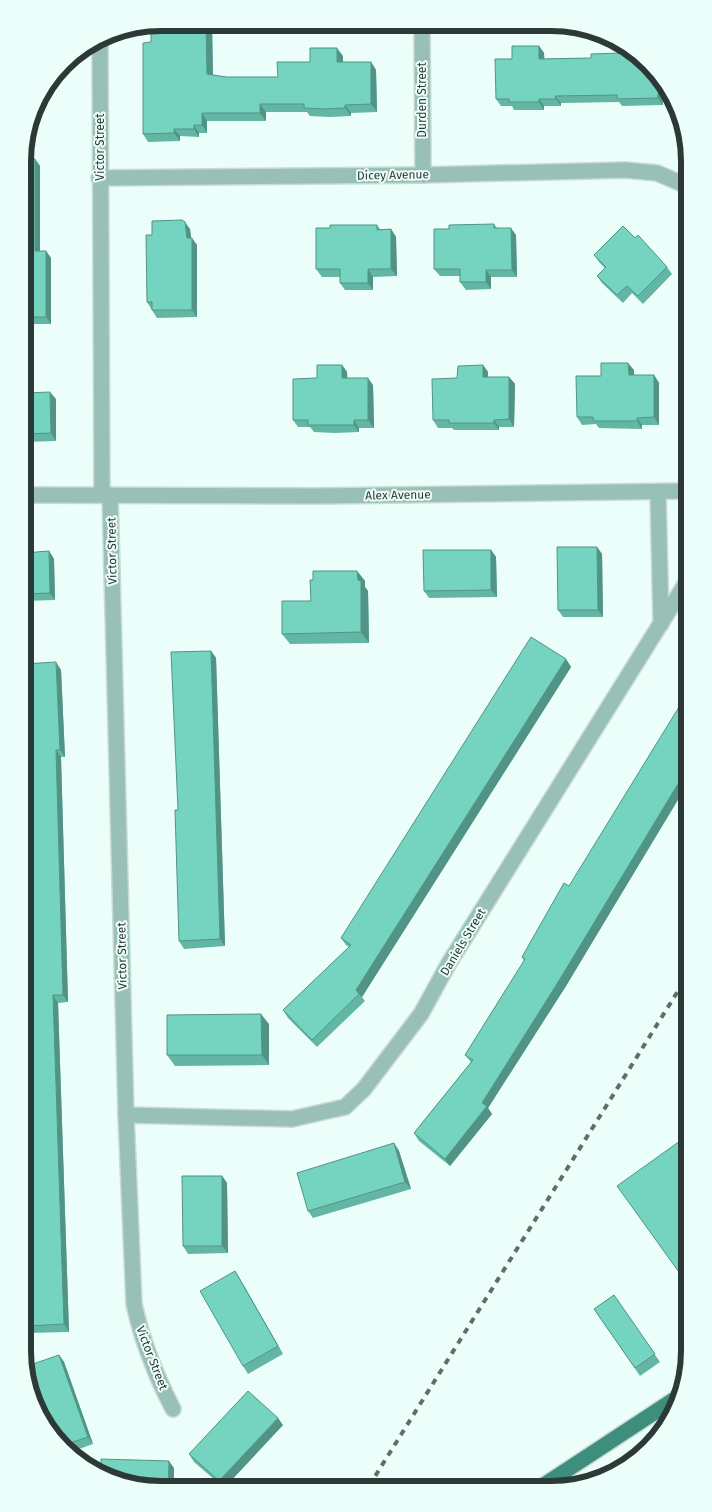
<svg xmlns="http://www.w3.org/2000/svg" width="712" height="1512" viewBox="0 0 712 1512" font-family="'Fira Sans',sans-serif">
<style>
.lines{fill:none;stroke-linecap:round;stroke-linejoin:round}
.street-casing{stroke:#cadbd6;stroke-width:18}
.primary-casing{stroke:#cadbd6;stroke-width:18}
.street{stroke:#99c0b6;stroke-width:15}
.primary{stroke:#3e8e7d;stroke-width:15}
.rail{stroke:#606e6b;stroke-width:4;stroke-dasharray:6 6;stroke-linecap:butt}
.wall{fill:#64b6a4}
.shaded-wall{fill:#519486}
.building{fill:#74d4bf;stroke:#519486}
.labels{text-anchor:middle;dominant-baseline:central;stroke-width:4;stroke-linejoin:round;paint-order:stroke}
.street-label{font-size:12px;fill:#2d3936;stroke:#ecfef9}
.rim{fill:none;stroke:#2d3936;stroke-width:6}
</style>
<rect width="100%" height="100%" fill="#ecfef9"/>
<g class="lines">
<g class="street-casing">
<g id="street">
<path d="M422,24L423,175"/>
<path d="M100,38L102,495"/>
<path d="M99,178L423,175L625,170L657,173L685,185"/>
<path d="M658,492L661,624"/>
<path d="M24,495L316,496L686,491"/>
<path d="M110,495L126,1115L134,1304C142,1341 156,1376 173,1409"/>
<path d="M126,1115L292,1119L345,1107L364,1089L421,1014L449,963L686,583"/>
</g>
</g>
<g class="primary-casing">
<path id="primary" d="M544,1485L681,1395"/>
</g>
<use href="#street" class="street"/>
<use href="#primary" class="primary"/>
<path class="rail" d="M369,1486L688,975"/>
</g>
<g class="wall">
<path d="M212,24L213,75L226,77H278L310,62L343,56V62H371L376,70L377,112L351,113V116L330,117L310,116L307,112H266V121H207V133H199V137L180,136V141L148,142L143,134L151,42Z"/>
<path d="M539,46L544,53V59L642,57L670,102H663V105L622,106L619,102L561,103V106H544V110H514L512,106H501L496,99L512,59Z"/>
<path d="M31,122V159H35L40,166V251H46L51,258V324H23V152Z"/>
<path d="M494,224L497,228L516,235L517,277H491V289L466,290L460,282V276H440L434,269L449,229Z"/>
<path d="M377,225L380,229H391L396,237L397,276L373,277V290H345L340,283V277H322L316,269L330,228Z"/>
<path d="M190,229L191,238L197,245V317L157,318L147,302L152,235Z"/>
<path d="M635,238L667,267L672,274L643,304L632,293L623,303L602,283L597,276L605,268L599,262L594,255Z"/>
<path d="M342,365L347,372V378L373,385L374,428H359V432L335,433L314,432L310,427H298L293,420L317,378Z"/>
<path d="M483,365L488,372V377H509L515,384L514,427H499V430H454L452,428H438L433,420L457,378Z"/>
<path d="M634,370V375H654L659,383V425H642V429L599,428L596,424L582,425L577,417L601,376Z"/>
<path d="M24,393L56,399V441L24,442Z"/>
<path d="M597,547L602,554L603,617H563L558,610Z"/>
<path d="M491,550L496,557L497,597L429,598L424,591Z"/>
<path d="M49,551L54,559L55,600L24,601V553Z"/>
<path d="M357,571L365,581V587L368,591L369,643L290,644L282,634L311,601L313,580Z"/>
<path d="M211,651L216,658L225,946L184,949L179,941Z"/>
<path d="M566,659L571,667L362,997L365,1001L317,1047L288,1018L283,1010L349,947L346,945L341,938Z"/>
<path d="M25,664L61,670L65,757H61L68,1002L58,1003L69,1332L28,1333Z"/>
<path d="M675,803L566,986L488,1108L492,1114L450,1166L419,1141L414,1133L471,1062L465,1055L524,961L522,957L569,886Z"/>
<path d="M269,1024V1065L175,1066L167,1055Z"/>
<path d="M394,1143L399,1151L411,1189L313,1218L308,1211Z"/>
<path d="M222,1176L227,1183L228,1253L188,1254L183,1246Z"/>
<path d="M235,1271L240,1279L283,1354L248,1374L243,1366Z"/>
<path d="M614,1295L660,1362L640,1376L594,1309Z"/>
<path d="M59,1355L64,1362L93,1444L68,1453L31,1392Z"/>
<path d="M283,1425L226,1486H222L194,1462L189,1454Z"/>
</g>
<g class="shaded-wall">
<path d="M206,23H211L212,24L213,82L207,74Z"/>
<path d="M539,46L544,53L545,66L539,59Z"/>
<path d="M337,48L343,56V70L337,62Z"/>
<path d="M371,62L376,70L377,112L371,104Z"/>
<path d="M658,94L663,102V105L658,98Z"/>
<path d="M555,96L561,103V106L556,99Z"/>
<path d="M539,99L544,106V110L539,102Z"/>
<path d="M260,104L266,112V121L260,113Z"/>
<path d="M345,105L351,113V116L345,108Z"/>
<path d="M202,113L207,121V133L202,125Z"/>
<path d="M31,122V166L26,159V141Z"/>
<path d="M194,125L199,133V137L194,129Z"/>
<path d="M174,129L180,136V141L174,133Z"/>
<path d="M35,159L40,166V258L35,251Z"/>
<path d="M185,222L190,229L192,245L187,238Z"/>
<path d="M511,228L516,235L517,277L512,270Z"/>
<path d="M391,229L396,237L397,276L391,269Z"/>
<path d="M192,238L197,245V317L192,310Z"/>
<path d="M46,251L51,258V324L46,317Z"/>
<path d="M368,269L373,277V290L368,283Z"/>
<path d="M486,270L491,277V289L486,282Z"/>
<path d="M628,363L634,370V383L629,375Z"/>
<path d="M342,365L347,372L348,385L342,378Z"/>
<path d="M483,365L488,372V384L483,377Z"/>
<path d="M654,375L659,383V425L654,417Z"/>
<path d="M509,377L515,384L514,427L509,419Z"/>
<path d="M368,378L373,385L374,428L368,420Z"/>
<path d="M50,392L56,399V441L51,433Z"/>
<path d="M637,418L642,425V429L637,421Z"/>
<path d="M354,420L359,428V432L354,425Z"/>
<path d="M494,420L499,427V430L494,423Z"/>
<path d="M597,547L602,554L603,617L598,610Z"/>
<path d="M491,550L496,557L497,597L491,590Z"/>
<path d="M49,551L54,559L55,600L50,593Z"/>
<path d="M357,571L365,581V587L368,591L369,643L361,632Z"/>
<path d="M211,651L216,658L225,946L220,939Z"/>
<path d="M566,659L571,667L362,997L356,990Z"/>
<path d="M56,662L61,670L65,757L60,750Z"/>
<path d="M56,750L61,757L68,1002L63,995Z"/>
<path d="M687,769V785L566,986L488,1108L492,1114L450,1166L445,1159L482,1103Z"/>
<path d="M53,995L58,1003L69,1332L64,1324Z"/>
<path d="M261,1014L269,1024V1065L262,1055Z"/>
<path d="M394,1143L399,1151L411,1189L405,1182Z"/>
<path d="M222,1176L227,1183L228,1253L222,1246Z"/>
<path d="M235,1271L240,1279L283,1354L278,1346Z"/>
<path d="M59,1355L64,1362L93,1444L88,1437Z"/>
<path d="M278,1418L283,1425L226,1486H223L219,1481Z"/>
<path d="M169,1461L174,1468V1487H168Z"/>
</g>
<g class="building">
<path d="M161,22L206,23L207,74L226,77H278L277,62H310V48H337V62H371V104L345,105V108L324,109L304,108V104H260V113H202V125H194V129H174V133L143,134V43L151,42V25Z"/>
<path d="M512,46H539V59L591,58V54L622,53V47L642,57L666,94H658V98L617,99V95L555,96L556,99H539V102H509V99H496L495,59H512Z"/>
<path d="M26,141V159H35V251H46V317H23V152Z"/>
<path d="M182,220L185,222L187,238H192V310H152V302H147L146,235H152V221Z"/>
<path d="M494,224V228H511L512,270H486V282H460V269H434V229H449V225Z"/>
<path d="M330,225H377V230L391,229V269H368V283H340V269H316V228H330Z"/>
<path d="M623,226L635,238L638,235L667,267L638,296L627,286L617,295L597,276L606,267L594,255Z"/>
<path d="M601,363H628L629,375H654V417L637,418V421H594L593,417H577L576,376H601Z"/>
<path d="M317,365H342V378H368V420H354V425H308V420H293V379L317,378Z"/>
<path d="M483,365V377H509V419L494,420V423H449V420H433L432,379L457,378L458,366Z"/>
<path d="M50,392L51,433L24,434V393Z"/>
<path d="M557,547H597L598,610H558Z"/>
<path d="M423,550H491V590L424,591Z"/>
<path d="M49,551L50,593L24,594V553Z"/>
<path d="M313,571H357L358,580L361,581V632L282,634V601H311L310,580H313Z"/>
<path d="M531,637L566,659L356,990L359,994L312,1040L283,1010L351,945L341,938Z"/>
<path d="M211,651L220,939L179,941L175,810H178L171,652Z"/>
<path d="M56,662L60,750H56L63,995H53L64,1324L27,1326L25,664Z"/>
<path d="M687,694V769L560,979L482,1103L487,1106L445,1159L414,1133L473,1060L465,1055L525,959L522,957L564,883L569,886Z"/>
<path d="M261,1014L262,1055H167V1015Z"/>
<path d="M680,1141L688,1154L689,1286L617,1186Z"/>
<path d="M394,1143L405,1182L308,1211L297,1173Z"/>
<path d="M182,1176H222V1246H183Z"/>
<path d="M235,1271L278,1346L243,1366L200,1291Z"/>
<path d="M614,1295L655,1354L635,1368L594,1309Z"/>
<path d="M59,1355L88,1437L64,1445L31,1392L27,1383V1366Z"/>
<path d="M248,1391L278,1418L219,1481L189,1454Z"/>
<path d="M101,1459L169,1461L168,1487H134L101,1470Z"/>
</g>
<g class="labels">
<g class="street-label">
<text transform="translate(422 100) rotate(-90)">Durden Street</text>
<text transform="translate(100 147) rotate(-90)">Victor Street</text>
<text transform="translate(393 175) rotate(-1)">Dicey Avenue</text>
<text transform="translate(398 495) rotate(-1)">Alex Avenue</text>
<text transform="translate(112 551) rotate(-91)">Victor Street</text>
<text transform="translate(463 942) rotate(-59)">Daniels Street</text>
<text transform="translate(122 956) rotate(-91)">Victor Street</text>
<text transform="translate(152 1358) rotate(69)">Victor Street</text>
</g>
</g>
<path d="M0 0H712V1512H0ZM161 31H551A130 130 0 0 1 681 161V1351A130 130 0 0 1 551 1481H161A130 130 0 0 1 31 1351V161A130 130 0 0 1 161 31Z" fill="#ecfef9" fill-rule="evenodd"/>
<path class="rim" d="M161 31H551A130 130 0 0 1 681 161V1351A130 130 0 0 1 551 1481H161A130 130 0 0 1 31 1351V161A130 130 0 0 1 161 31Z"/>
</svg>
